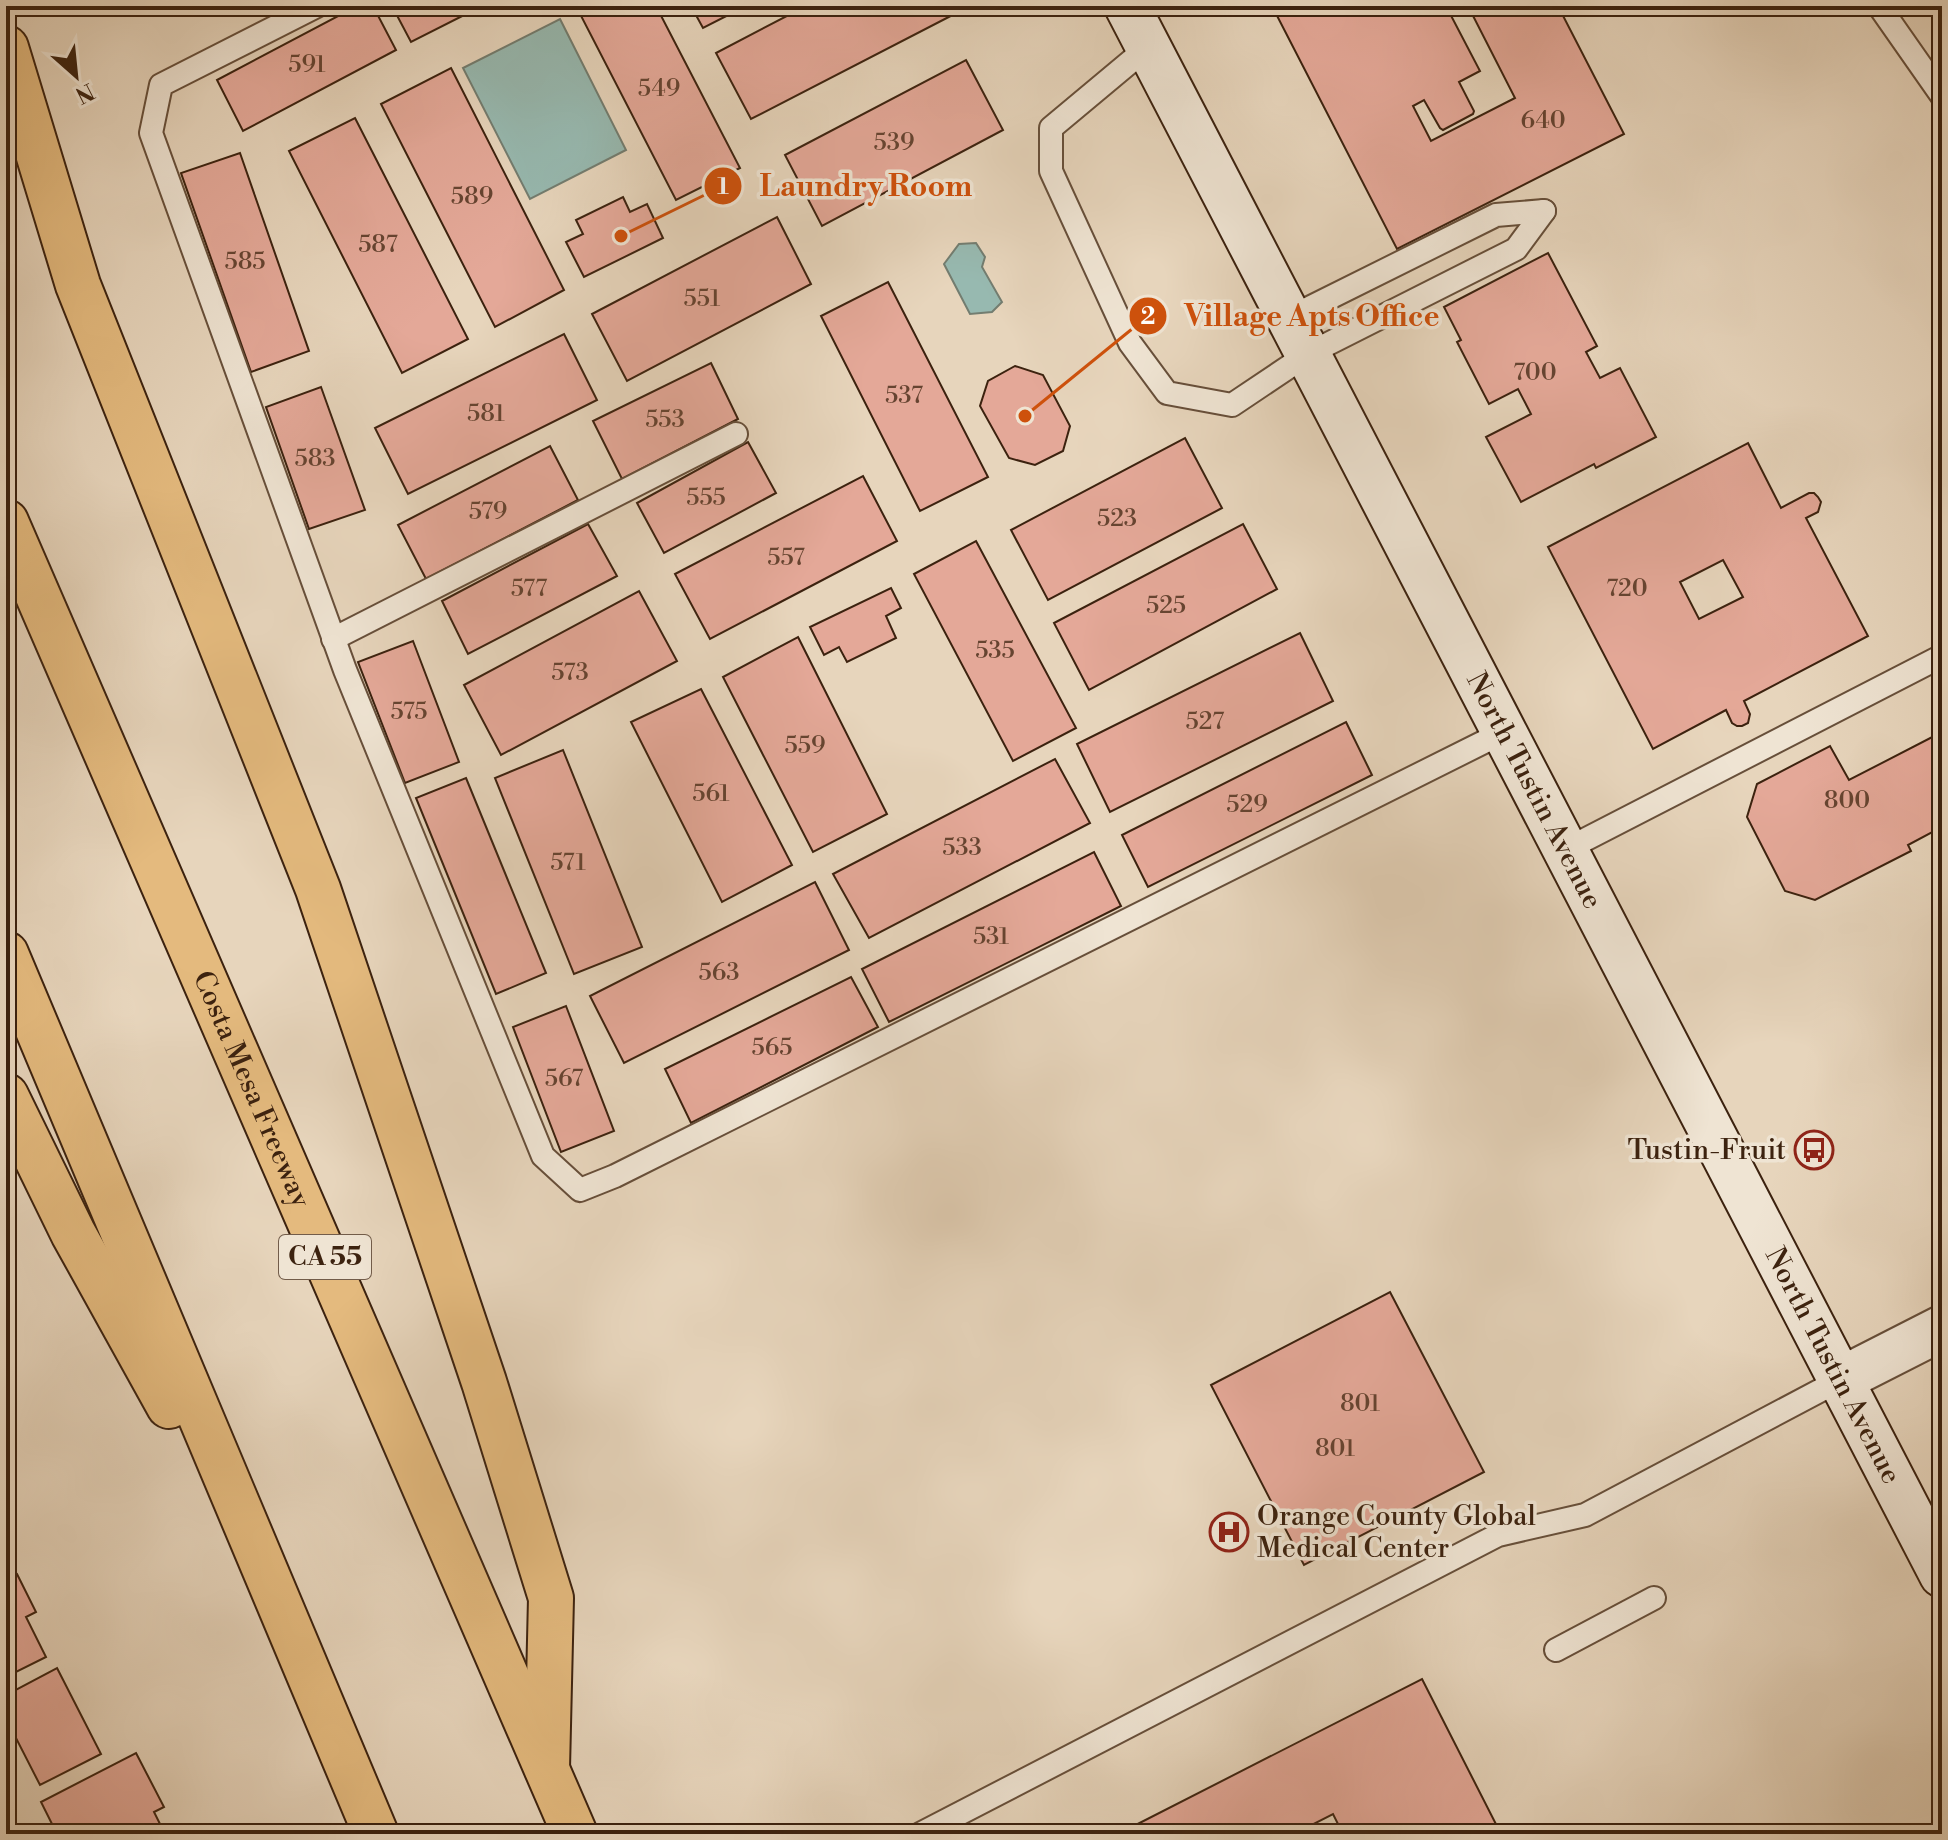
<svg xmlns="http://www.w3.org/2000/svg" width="1948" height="1840" viewBox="0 0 1948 1840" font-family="'Libre Bodoni',serif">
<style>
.water{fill:#97b9b0;stroke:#737d70;stroke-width:2}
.building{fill:#e4a898;stroke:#3c220f;stroke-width:2;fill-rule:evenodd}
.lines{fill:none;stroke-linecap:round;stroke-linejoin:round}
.service-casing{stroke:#674f3a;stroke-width:26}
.tertiary-casing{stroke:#674f3a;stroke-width:48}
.secondary-casing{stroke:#3c220f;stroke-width:48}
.motorway-casing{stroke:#3c220f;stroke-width:48}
.service{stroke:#efe4d3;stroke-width:22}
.tertiary{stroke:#efe4d3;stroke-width:44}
.secondary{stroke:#efe4d3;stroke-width:44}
.motorway{stroke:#e4ba7e;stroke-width:44}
.labels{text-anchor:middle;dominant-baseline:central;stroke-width:7;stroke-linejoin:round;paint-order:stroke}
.number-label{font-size:24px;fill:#664431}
.shield{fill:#efe4d3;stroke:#725c4a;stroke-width:2}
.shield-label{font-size:26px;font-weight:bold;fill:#3c220f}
.street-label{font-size:28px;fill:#3c220f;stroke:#efe4d3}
.poi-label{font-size:28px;fill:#3c220f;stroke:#efe4d3;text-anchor:end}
.leader{fill:none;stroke:#ce510c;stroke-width:3}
.callout-dot{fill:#ce510c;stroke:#efe4d3;stroke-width:3}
.mark-label{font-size:24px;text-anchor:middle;font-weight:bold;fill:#fff}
.callout-label{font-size:30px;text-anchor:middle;font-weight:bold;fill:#ce510c;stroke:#efe4d3;stroke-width:7;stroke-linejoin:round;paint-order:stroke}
</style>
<rect width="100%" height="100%" fill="#e7d5bc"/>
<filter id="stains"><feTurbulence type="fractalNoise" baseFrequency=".0025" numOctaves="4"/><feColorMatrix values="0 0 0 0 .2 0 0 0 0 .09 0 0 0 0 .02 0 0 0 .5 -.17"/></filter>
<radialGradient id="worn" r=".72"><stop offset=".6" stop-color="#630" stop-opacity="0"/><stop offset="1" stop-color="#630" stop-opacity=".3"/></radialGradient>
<g class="water">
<path d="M560,19L626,150L530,199L463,68Z"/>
<path d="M976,243L985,257L982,267L1002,302L992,312L970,314L944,264L959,244Z"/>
</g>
<g class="building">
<path d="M357,6H373L396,50L243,131L217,80Z"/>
<path d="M392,6H482L411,42Z"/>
<path d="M586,6H656L740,168L676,200L578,10Z"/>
<path d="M691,6H746L703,28Z"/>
<path d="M806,6H970L751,119L716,53Z"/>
<path d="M1272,6H1446L1480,71L1459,82L1474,111L1473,114L1443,130L1440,128L1424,100L1413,106L1431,141L1515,98L1468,6H1558L1624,134L1397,249Z"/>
<path d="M966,60L1003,130L822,226L785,155Z"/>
<path d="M451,68L564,290L495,327L381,104Z"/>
<path d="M355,118L468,339L402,373L289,151Z"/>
<path d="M240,153L309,351L251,372L181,173Z"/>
<path d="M623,197L630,212L647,204L663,238L584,277L566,242L583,234L576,220Z"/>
<path d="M777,217L811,284L627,381L592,314Z"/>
<path d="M1548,253L1597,346L1586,352L1600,378L1620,368L1656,437L1596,468L1594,464L1521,502L1486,437L1531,414L1518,389L1489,404L1457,342L1461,340L1444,307Z"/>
<path d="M888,282L988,477L920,511L821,316Z"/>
<path d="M564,334L597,400L408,494L375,428Z"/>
<path d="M711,363L738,419L622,479L593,421Z"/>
<path d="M1015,366L1043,375L1070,426L1063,451L1035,465L1009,458L980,406L988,381Z"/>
<path d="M321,387L365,510L309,529L266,407Z"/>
<path d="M1185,438L1222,508L1048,600L1011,530Z"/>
<path d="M748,442L776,493L664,553L637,503Z"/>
<path d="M1748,443L1781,508L1809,493H1814L1818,497L1821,502L1818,512L1806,518L1868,636L1744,701L1750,714L1748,723L1742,726H1737L1732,723L1726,710L1653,749L1548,547ZM1723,560L1743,597L1699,619L1680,582Z"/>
<path d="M550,446L578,500L426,579L398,525Z"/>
<path d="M863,476L897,541L710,639L675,574Z"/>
<path d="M588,524L617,576L468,654L442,601Z"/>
<path d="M1243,524L1277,589L1089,690L1054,623Z"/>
<path d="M976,541L1076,728L1013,761L914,574Z"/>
<path d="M891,588L901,608L886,616L896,638L847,662L839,647L824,655L810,627Z"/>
<path d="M639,591L677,661L501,755L464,685Z"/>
<path d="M1300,633L1333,701L1110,812L1077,744Z"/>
<path d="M798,637L887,814L813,852L723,677Z"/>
<path d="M413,641L459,762L405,783L358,662Z"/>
<path d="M701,689L792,865L722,902L631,722Z"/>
<path d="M1346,722L1372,775L1148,887L1122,835Z"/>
<path d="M1942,732V827L1908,845L1911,851L1815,900L1785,891L1747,817L1757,784L1830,746L1849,780Z"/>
<path d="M563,750L642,947L574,974L495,778Z"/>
<path d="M1055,759L1090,823L869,938L833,874Z"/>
<path d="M466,778L546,973L496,994L416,798Z"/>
<path d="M1094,852L1121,906L889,1022L862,969Z"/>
<path d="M815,882L849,950L624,1063L590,996Z"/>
<path d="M851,977L878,1027L691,1123L665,1069Z"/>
<path d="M566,1006L614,1131L561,1152L513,1027Z"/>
<path d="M1390,1292L1484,1472L1304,1565L1211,1385Z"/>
<path d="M17,1574L36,1612L26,1617L46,1657L6,1677V1579Z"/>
<path d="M57,1668L101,1754L40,1785L16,1738L6,1743V1695Z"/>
<path d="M1422,1679L1501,1834H1343L1333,1814L1294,1834H1118Z"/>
<path d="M136,1753L164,1807L154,1812L165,1834H57L41,1802Z"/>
</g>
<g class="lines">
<g class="service-casing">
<g id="service">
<path d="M317,6L161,85L151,133L345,670L543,1156L580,1190L615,1176L1504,732"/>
<path d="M1879,6L1942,96"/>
<path d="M1148,47L1051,128V171L1130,343L1167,393L1232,405L1308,354L1516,249L1544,211"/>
<path d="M1289,318L1496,215L1544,211"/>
<path d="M333,639L736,434"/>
<path d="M1565,850L1942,656"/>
<path d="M1556,1650L1654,1598"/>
<path d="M920,1834L1498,1535L1585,1515L1840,1380"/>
</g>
</g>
<g class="tertiary-casing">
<path id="tertiary" d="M1840,1380L1942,1328"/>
</g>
<g class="secondary-casing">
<g id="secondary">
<path id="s1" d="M1127,6L1942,1575"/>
</g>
</g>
<g class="motorway-casing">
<g id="motorway">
<path d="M6,48L78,285L318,889L484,1382L551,1598L547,1768"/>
<path id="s2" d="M6,522L575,1834"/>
<path d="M6,954L376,1834"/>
<path d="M6,1096L73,1233L169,1406"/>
</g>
</g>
<use href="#service" class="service"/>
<use href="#tertiary" class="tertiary"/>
<use href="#secondary" class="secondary"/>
<use href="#motorway" class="motorway"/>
</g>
<defs>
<g id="bus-ring" transform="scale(2)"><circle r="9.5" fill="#efe4d3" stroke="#8f2418" stroke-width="1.5"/><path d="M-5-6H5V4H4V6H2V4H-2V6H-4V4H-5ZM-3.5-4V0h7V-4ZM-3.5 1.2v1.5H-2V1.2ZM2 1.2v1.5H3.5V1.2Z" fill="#8f2418"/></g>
<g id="hospital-ring" transform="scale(2)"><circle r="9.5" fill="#efe4d3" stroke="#8f2418" stroke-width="1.5"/><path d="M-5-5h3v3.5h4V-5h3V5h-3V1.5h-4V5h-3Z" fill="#8f2418"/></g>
</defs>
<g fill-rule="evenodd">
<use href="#bus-ring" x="1814" y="1150"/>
<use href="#hospital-ring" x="1229" y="1532"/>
</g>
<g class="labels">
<g class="number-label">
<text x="307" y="65">591</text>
<text x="659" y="89">549</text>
<text x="1543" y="121">640</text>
<text x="894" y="143">539</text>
<text x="472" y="197">589</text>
<text x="378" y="245">587</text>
<text x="245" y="262">585</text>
<text x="702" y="299">551</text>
<text x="1535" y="373">700</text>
<text x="904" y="396">537</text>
<text x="486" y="414">581</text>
<text x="665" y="420">553</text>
<text x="315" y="459">583</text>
<text x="706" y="498">555</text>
<text x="488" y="512">579</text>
<text x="1117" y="519">523</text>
<text x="786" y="558">557</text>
<text x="529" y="589">577</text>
<text x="1627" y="589">720</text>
<text x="1166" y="606">525</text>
<text x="995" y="651">535</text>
<text x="570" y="673">573</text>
<text x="409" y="712">575</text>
<text x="1205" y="722">527</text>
<text x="805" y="746">559</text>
<text x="711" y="794">561</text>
<text x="1847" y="801">800</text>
<text x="1247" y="805">529</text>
<text x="962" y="848">533</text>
<text x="568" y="863">571</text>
<text x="991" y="937">531</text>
<text x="719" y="973">563</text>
<text x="772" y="1048">565</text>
<text x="564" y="1079">567</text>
<text x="1360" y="1404">801</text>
<text x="1335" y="1449">801</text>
</g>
<rect class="shield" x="279" y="1235" width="92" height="44" rx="6"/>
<g class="shield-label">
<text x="325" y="1257">CA 55</text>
</g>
<g class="street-label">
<text stroke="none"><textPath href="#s1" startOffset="884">North Tustin Avenue</textPath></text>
<text stroke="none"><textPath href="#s2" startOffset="618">Costa Mesa Freeway</textPath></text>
<text stroke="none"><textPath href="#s1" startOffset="1532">North Tustin Avenue</textPath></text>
</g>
<g class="poi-label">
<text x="1786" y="1150">Tustin-Fruit</text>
<text x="1257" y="1516" text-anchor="start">Orange County Global<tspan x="1257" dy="32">Medical Center</tspan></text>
</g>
</g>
<path class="leader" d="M621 236L723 186M1025 416L1148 316"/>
<g class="callout-dot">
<circle cx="621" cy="236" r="8"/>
<circle cx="1025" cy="416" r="8"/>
<circle cx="723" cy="186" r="20"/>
<circle cx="1148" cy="316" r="20"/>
</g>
<g class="mark-label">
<text x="723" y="194">1</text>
<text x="1148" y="324">2</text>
</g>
<g class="callout-label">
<text x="866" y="196">Laundry Room</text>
<text x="1312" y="326">Village Apts Office</text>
</g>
<rect width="1948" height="1840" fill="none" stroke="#e7d5bc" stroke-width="32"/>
<rect x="8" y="8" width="1932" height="1824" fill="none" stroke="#3c220f" stroke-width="4"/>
<rect x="16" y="16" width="1916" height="1808" fill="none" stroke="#3c220f" stroke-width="2"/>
<g transform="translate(76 76) rotate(153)" stroke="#efe4d3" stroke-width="6" paint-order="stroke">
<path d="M0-6L14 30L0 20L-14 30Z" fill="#3c220f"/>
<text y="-12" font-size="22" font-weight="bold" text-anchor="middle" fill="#3c220f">N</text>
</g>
<rect width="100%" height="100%" filter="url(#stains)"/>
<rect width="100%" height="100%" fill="url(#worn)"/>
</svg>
